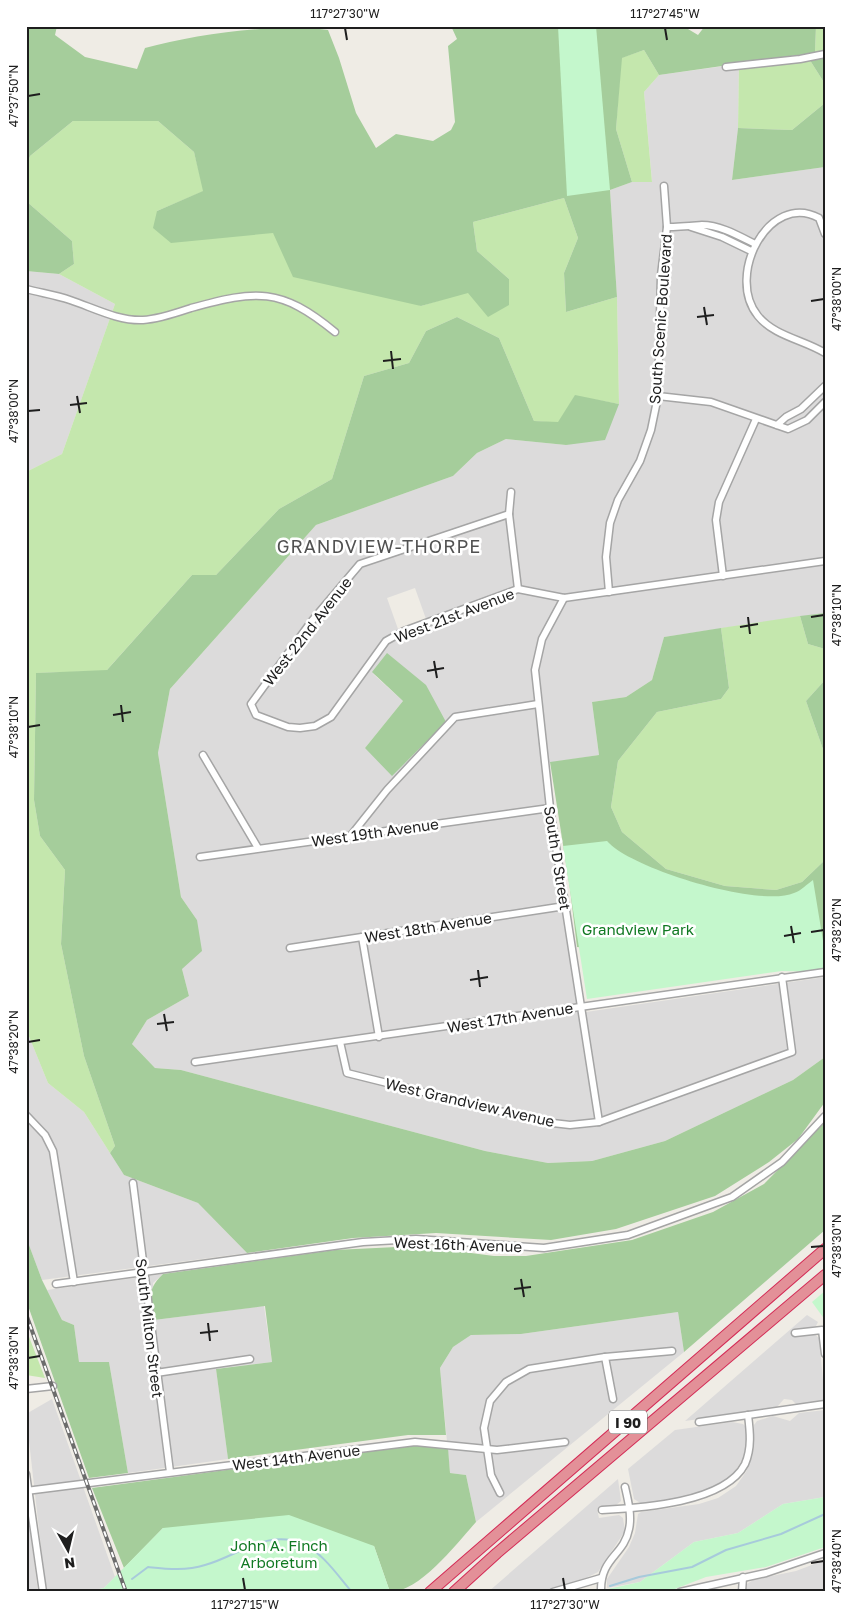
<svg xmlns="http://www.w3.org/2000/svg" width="851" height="1618" viewBox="0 0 851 1618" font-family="'Golos Text',sans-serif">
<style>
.residential{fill:#dcdbdb;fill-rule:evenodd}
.grass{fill:#c4e7ad}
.forest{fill:#a5cd9b}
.park{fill:#c4f7cc}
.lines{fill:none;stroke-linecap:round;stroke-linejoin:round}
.stream{stroke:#a7cadb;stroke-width:2}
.minor-casing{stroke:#a5a5a5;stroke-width:9}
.highway-casing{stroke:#d42b56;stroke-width:12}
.minor{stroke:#fff;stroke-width:6}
.highway{stroke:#e39098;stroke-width:10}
.rail-casing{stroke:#6c6c6c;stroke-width:4}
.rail{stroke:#fff;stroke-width:2;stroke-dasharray:5.5;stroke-linecap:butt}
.ticks{fill:none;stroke:#1e1e1e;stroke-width:2}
.labels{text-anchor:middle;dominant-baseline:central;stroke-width:5;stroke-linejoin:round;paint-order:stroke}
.shield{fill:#fff;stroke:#626262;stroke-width:1}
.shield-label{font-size:14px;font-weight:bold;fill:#1e1e1e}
.street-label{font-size:15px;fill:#1e1e1e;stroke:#fff}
.park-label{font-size:15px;fill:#107922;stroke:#fff}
.quarter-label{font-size:18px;letter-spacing:1px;fill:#515151;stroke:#fff}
.neatline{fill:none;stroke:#1e1e1e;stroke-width:2}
.ticks-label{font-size:12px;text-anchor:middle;fill:#1e1e1e}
</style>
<rect width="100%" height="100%" fill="#efece5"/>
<g class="residential">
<path d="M739,64L738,128L732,180L825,167V613L664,637L652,680L626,697L592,702L599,755L541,764L579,1013L825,977V1057L793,1080L665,1141L592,1161L548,1163L485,1151L181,1070L155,1068L132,1044L147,1020L189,996L182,969L197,920L181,897L158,753L170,689L316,525L453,476L477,453L506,439L566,445L619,404L617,297L610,190L632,182L652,181L644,92L659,75ZM415,588L426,619L398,629L387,598ZM372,673L446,722L365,748L403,701Z"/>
<path d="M26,271L59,274L115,304L62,454L26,472Z"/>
<path d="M26,1029L48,1083L84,1112L124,1175L198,1203L247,1253L42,1280L26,1237Z"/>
<path d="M163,1274L153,1283L154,1320L264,1306L272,1362L216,1369L228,1459L128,1473L109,1362L79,1363L74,1325L62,1320L47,1290Z"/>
<path d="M678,1312L684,1352L476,1522L466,1475L450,1473L440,1368L453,1347L471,1335L521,1334Z"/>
<path d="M807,1315L818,1322L816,1326L795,1331V1336L814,1334L819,1338L825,1401L797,1405L792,1400L784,1399L777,1407L771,1409L685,1421Z"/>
<path d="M52,1399L115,1577L104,1588L84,1592H46L26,1414Z"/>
<path d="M825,1410V1497L783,1504L738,1533L694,1542L640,1582L607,1588V1579L629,1547L635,1533L638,1514L641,1512L699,1504L718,1498L736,1486L746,1472L752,1456L754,1425L757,1421L773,1416L790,1421L799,1413Z"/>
<path d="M732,1422L743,1424L747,1428V1438L744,1457L729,1481L688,1497L642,1504L634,1499L628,1469L675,1430Z"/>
<path d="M618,1479L621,1501L615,1506L597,1509L599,1518L619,1515L623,1518L625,1531L598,1572L586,1578L543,1592H488Z"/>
<path d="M26,1499L38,1592H26Z"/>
<path d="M825,1560V1592H745L747,1584L753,1580L796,1571Z"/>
</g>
<g class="grass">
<path d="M816,26H825V57L815,52Z"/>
<path d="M644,50L659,75L644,92L652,182H632L616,129L621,58Z"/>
<path d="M806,54L825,84V103L792,130L738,128L739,64Z"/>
<path d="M73,121H158L194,152L204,191L157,211L273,233L421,306L509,279L477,251L473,222L564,198L578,238L564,273L566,312L617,297L619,404L575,396L558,423L534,421L499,338L457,317L426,331L409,363L364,376L332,479L279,509L216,575H192L106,671L36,673L34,800L40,836L65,870L61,944L84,1056L115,1146L110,1153L84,1112L48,1083L26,1029V472L62,454L115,304L59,274L74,264L72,241L26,201V168L30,156Z"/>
<path d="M800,616L808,644L825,649V680L806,701L825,755V860L802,882L776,890L725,886L666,869L622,832L611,807L618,761L657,712L721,699L729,688L721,628Z"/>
<path d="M26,1329L45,1378L26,1375Z"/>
</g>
<g class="forest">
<path d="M28,26H57L55,35L85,57L137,69L145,48C196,34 276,23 328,30L339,58L356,113L376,148L396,134L433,141L451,130L455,122L448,46L457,39L451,26H683L698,35L705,26H816L815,52L825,57V84L806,54L659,75L644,50L622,58L616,129L632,182L610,190L617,297L566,312L564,273L578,238L564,198L473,222L477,251L509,279V305L488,317L468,293L421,306L293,277L273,233L171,243L153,228L157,211L203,191L194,152L158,121H73L30,156L26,168V29Z"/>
<path d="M825,103V167L732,180L738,128L792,130Z"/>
<path d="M26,201L72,241L74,264L59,274L26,271Z"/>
<path d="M457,317L499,338L534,421L558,422L575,395L619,404L605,440L566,445L506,439L477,453L453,476L316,525L170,689L158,753L181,897L197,920L202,951L182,969L189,996L147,1020L132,1044L155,1068L181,1070L485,1151L548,1163L592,1161L665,1141L793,1080L825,1057V1102L798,1139L769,1162L715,1196L616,1229L551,1240L436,1233L353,1238L247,1253L198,1203L124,1175L110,1153L115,1146L84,1056L61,944L65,870L40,836L34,800L36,673L107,670L192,575H216L279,509L332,479L364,376L409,363L426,331Z"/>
<path d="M825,613V649L808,644L800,616Z"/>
<path d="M721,628L729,688L721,699L657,712L618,761L611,807L622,832L666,869L725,886L776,890L802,882L825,860V965L577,947L570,889L550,762L599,755L592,702L626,697L652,680L664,637Z"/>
<path d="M387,653L426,685L446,722L392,776L365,748L403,701L372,672Z"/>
<path d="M825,680V755L806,701Z"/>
<path d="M825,1122V1230L684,1352L678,1312L521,1334L471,1335L453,1347L440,1368L446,1435H408L228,1459L216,1369L272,1362L265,1306L154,1320C151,1299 146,1290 163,1274L335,1250L417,1246L494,1256H526L632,1240L713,1212L764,1184Z"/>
<path d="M26,1237L42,1280L62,1320L74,1325L79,1362H109L128,1473L89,1478L26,1300Z"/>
<path d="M419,1444L448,1448L450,1473L466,1475L476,1522C457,1543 420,1592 390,1592L374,1546L163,1528L124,1568L92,1488Z"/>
</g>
<g class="park">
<path d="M558,26H596L610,190L567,196Z"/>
<path d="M607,841C631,869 760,908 794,893C801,891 807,884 813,880L825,953V972L782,971L587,999L563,846Z"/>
<path d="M825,1291V1320L812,1302Z"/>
<path d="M825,1497V1547L766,1567L706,1577L667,1592H594L640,1582L694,1542L738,1533L783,1504Z"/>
<path d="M289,1515L374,1546L390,1592H84L104,1588L163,1528Z"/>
</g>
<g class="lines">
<g class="stream">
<path d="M132,1579L148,1567C168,1569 186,1571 205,1565C238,1556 268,1528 303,1544C323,1553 338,1576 352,1592"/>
<path d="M610,1586L639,1577L692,1567L726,1550L781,1534L825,1514"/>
</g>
<g class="minor-casing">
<g id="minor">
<path d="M726,67L800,59L825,54"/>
<path d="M667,227C679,227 690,226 702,225C720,225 739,236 755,244"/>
<path d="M691,227L722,237L751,251"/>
<path d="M825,234L819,218C769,191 725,276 758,316C774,336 804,340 825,353"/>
<path d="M26,289C41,293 56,295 70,300C94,308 118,321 143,320C159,319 176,313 191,308C257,290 280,287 335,332"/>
<path d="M658,396L711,402L788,429L807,420L825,402"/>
<path d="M777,425L786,417L801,409L825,386"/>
<path d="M511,492L509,514L518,589"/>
<path d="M509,514L360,564L311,622L251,704L256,715L288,727L300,728L315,726L331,717L386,641L404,631L518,589L564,598L825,561"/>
<path d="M723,576L716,520L719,502L756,419"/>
<path d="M609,592L606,557L610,523L618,500L640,461L651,430L658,396L661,275L667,227L664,186"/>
<path d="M564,598L542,639L535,670L550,808L599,1122"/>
<path d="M203,755L258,848"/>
<path d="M352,834L387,790L455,717L538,704"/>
<path d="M200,857L550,808"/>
<path d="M362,937L379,1037"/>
<path d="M290,948L565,906"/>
<path d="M340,1042L347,1073L544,1122L570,1125L599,1122L792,1052L782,977"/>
<path d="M195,1062L825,972"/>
<path d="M26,1115L45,1135L53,1151L74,1282"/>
<path d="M133,1183L170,1472"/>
<path d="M56,1284L363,1242L416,1239L544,1248L628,1235L732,1197L782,1162L825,1116"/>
<path d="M795,1333L822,1330L825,1354"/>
<path d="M605,1357L613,1399"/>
<path d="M156,1373L250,1359"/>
<path d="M26,1389L53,1386"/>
<path d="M699,1422L825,1404"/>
<path d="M26,1474L43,1592"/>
<path d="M26,1491L415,1442L497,1450L565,1442"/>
<path d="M500,1493L491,1475L484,1428L490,1401L506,1382L529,1369L605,1357L672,1351"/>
<path d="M602,1510C641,1508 725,1503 745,1464C752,1448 750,1431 748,1415"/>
<path d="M553,1592L601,1578"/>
<path d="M601,1592C600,1557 624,1556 629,1529C632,1516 628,1500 625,1487"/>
<path d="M680,1592L766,1573L825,1553"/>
<path d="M742,1592L743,1577"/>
</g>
</g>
<g class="highway-casing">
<g id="highway">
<path d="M430,1592L825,1249"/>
<path d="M454,1592L497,1553L825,1275"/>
</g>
</g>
<use href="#minor" class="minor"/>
<use href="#highway" class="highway"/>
<g class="rail-casing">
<path id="rail" d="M26,1314L126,1592"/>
</g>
<use href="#rail" class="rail"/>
</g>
<path class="ticks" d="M345,28L347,40M665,28L667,40M28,96L40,94M811,301L824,299M704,307L707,325M697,317L714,315M391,351L393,369M383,361L401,359M77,396L80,413M70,405L87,403M28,411L40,410M748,617L750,634M811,617L824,615M740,627L758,624M434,661L437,678M427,671L444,668M121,705L123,722M113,715L131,712M28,727L40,725M791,926L794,943M811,932L824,930M784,936L801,933M478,970L480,987M470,980L488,977M164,1014L167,1031M157,1024L174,1022M28,1042L40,1040M811,1247L824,1246M521,1279L524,1297M514,1289L531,1287M208,1323L210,1341M200,1333L218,1331M28,1358L40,1356M811,1563L824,1561M243,1578L245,1590M563,1578L565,1590"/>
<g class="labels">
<rect class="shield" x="609" y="1410.5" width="38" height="23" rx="4"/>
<g class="shield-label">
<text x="628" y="1422">I 90</text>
</g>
<g class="street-label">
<text transform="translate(660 319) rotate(-86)">South Scenic Boulevard</text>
<text transform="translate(454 615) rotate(-21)">West 21st Avenue</text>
<text transform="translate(307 631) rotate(-52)">West 22nd Avenue</text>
<text transform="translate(375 832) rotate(-8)">West 19th Avenue</text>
<text transform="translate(558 858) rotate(81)">South D Street</text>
<text transform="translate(428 927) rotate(-9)">West 18th Avenue</text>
<text transform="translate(510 1017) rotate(-9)">West 17th Avenue</text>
<text transform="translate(470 1102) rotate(13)">West Grandview Avenue</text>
<text transform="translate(458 1244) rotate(2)">West 16th Avenue</text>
<text transform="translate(150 1328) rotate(83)">South Milton Street</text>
<text transform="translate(296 1457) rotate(-7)">West 14th Avenue</text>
</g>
<g class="park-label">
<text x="638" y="929">Grandview Park</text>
<text x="279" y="1545">John A. Finch<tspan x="279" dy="17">Arboretum</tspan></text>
</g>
<g class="quarter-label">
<text x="379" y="546">GRANDVIEW-THORPE</text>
</g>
</g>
<rect width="851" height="1618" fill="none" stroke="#ffffff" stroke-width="55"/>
<g transform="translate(68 1550) rotate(172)" stroke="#ffffff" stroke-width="4" paint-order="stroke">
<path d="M0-4L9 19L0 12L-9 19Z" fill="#1e1e1e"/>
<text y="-8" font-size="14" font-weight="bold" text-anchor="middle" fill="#1e1e1e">N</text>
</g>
<rect x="28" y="28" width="796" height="1562" class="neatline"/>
<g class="ticks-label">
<text x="345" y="18">117°27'30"W</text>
<text x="665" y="18">117°27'45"W</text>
<text transform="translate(14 96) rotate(-90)" y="4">47°37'50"N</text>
<text transform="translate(837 299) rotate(-90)" y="4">47°38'00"N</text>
<text transform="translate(14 411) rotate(-90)" y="4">47°38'00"N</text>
<text transform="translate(837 615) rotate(-90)" y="4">47°38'10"N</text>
<text transform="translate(14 727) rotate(-90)" y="4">47°38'10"N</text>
<text transform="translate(837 930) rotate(-90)" y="4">47°38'20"N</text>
<text transform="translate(14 1042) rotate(-90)" y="4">47°38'20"N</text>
<text transform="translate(837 1246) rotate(-90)" y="4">47°38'30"N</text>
<text transform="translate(14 1358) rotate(-90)" y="4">47°38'30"N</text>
<text transform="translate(837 1561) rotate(-90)" y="4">47°38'40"N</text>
<text x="245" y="1609">117°27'15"W</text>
<text x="565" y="1609">117°27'30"W</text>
</g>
</svg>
